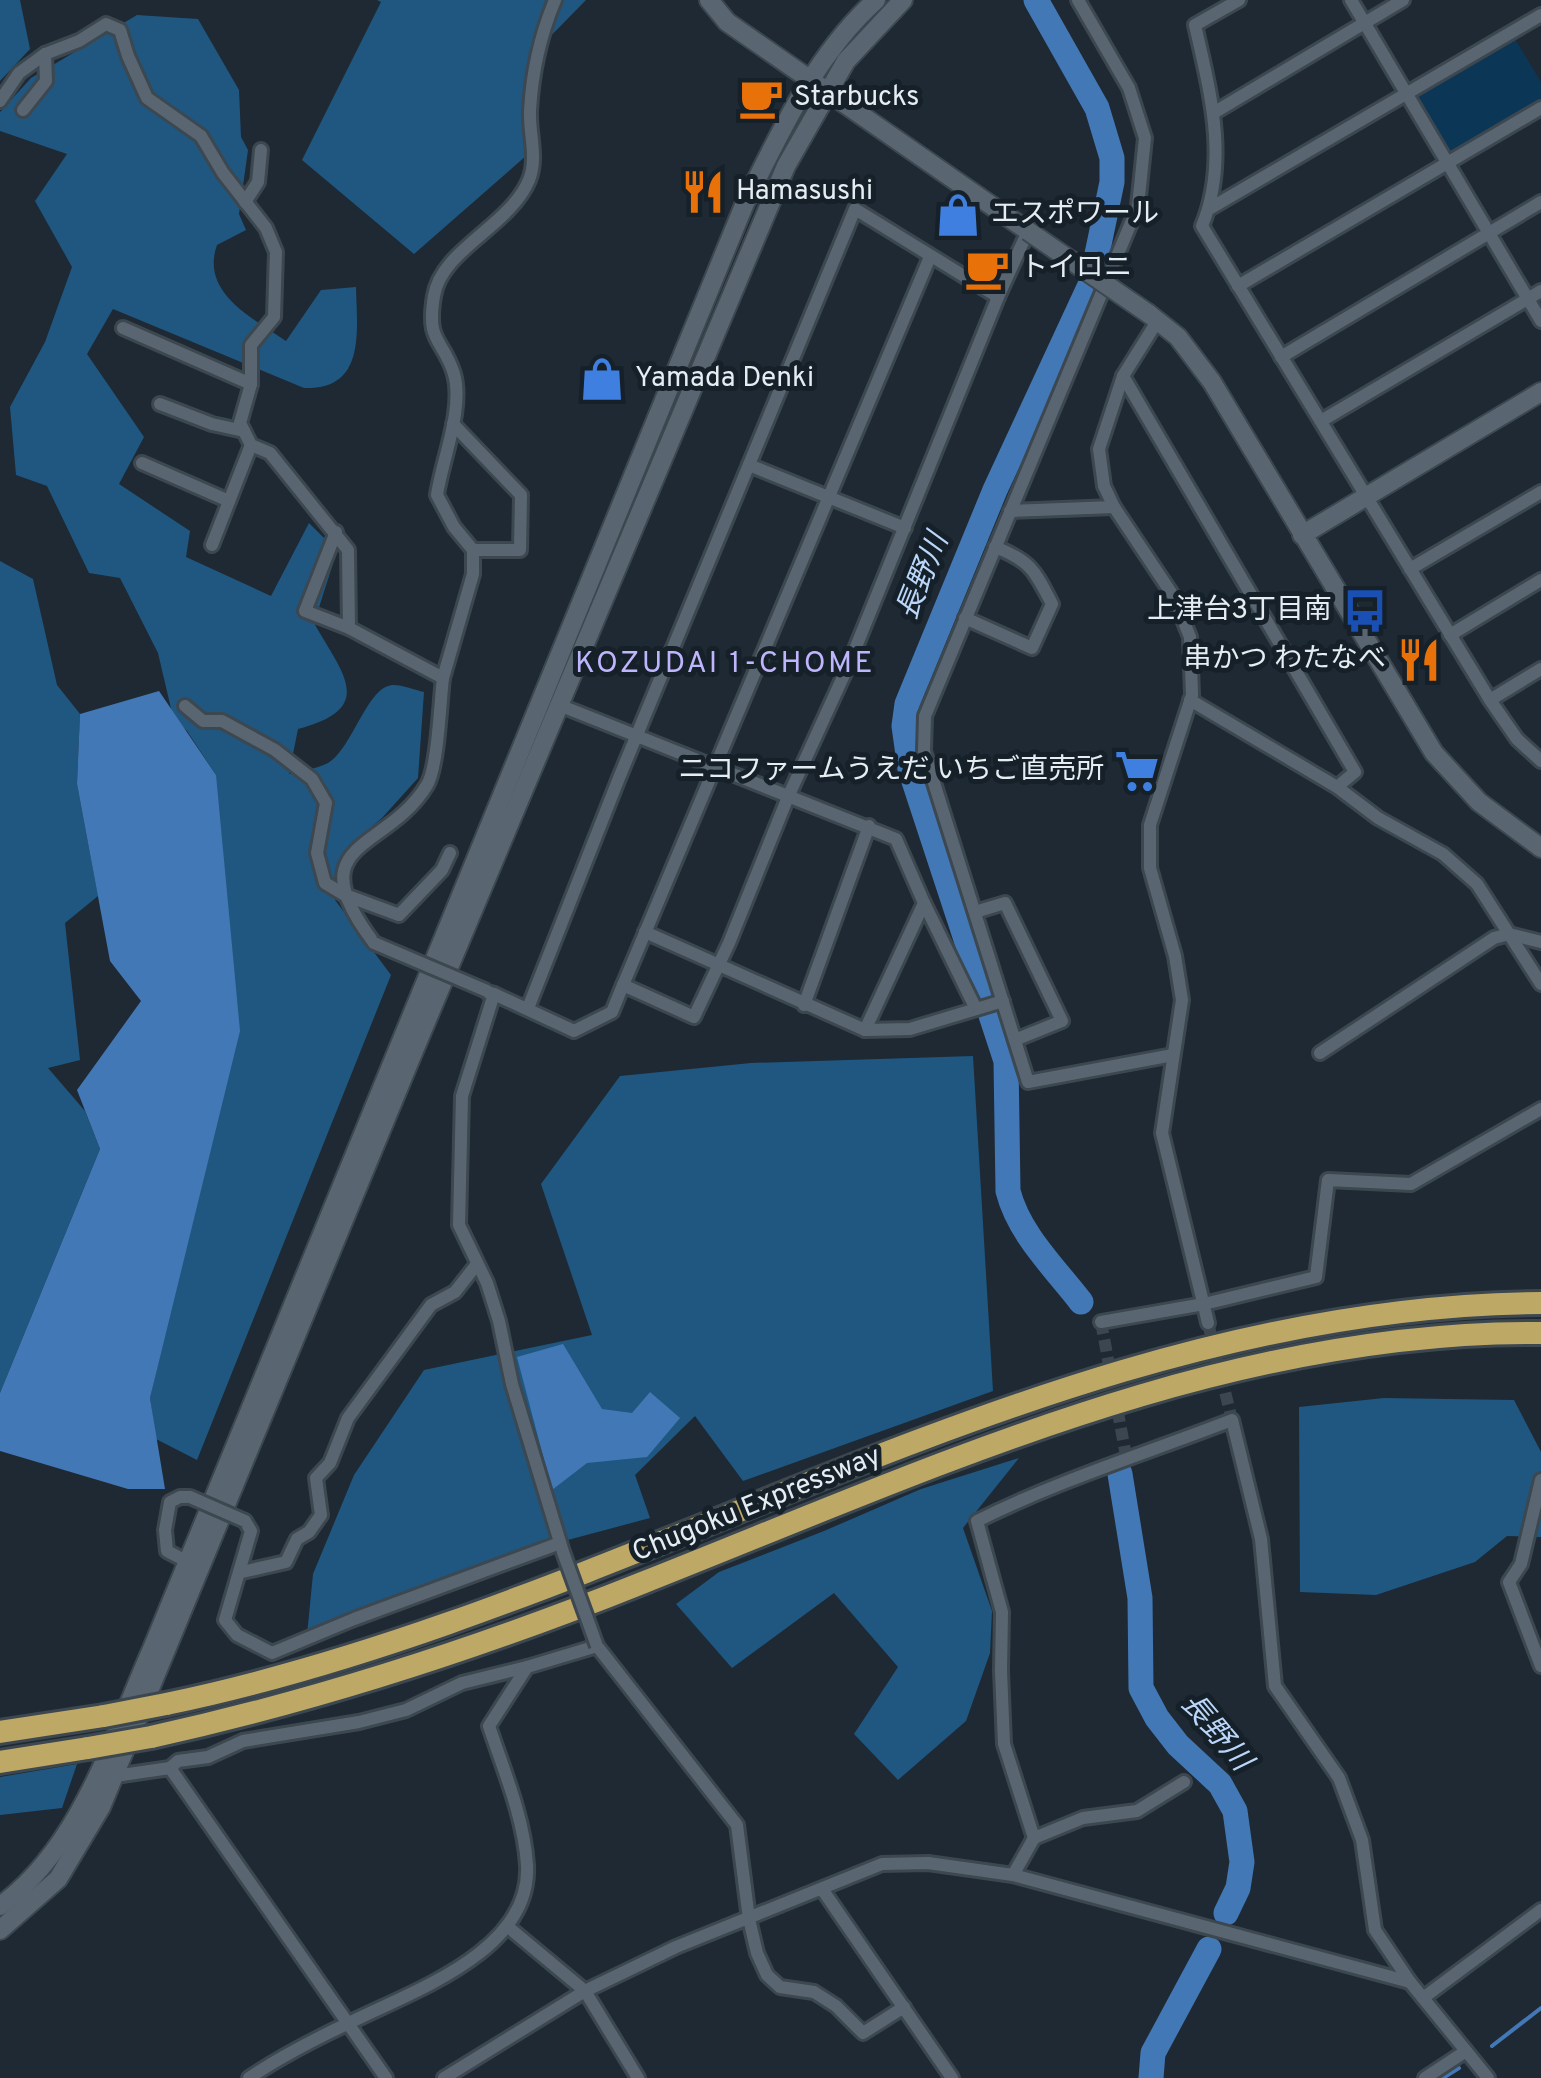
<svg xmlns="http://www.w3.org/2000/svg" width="1541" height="2078" viewBox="0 0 1541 2078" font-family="Overpass,'Noto Sans JP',sans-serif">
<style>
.green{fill:#0b3655}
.forest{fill:#1f5781}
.water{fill:#4378b6}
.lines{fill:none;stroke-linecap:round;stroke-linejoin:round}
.stream{stroke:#4378b6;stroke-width:4}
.river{stroke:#4378b6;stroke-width:25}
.street-tunnel{stroke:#3c4650;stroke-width:12;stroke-dasharray:12 6;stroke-linecap:butt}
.street-casing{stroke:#3c474f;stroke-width:18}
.secondary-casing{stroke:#3c474f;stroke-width:22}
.highway-casing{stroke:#3c474f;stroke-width:28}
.street{stroke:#596672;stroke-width:12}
.secondary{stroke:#596672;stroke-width:18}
.highway{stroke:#bea865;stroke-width:22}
.street-bridge-casing{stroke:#3c474f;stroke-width:18;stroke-linecap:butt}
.secondary-bridge-casing{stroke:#3c474f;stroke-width:22;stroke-linecap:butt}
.highway-bridge-casing{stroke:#3c474f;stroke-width:28;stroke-linecap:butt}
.street-bridge{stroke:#596672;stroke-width:12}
.secondary-bridge{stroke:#596672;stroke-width:18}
.highway-bridge{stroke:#bea865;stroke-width:22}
.labels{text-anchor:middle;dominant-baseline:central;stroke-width:10;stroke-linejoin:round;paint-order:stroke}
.poi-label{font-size:28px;fill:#e5edf3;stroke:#152029;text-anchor:start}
.street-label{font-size:28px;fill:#e5edf3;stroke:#152029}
.water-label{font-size:30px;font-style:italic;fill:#bad6f9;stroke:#152029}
.neighbourhood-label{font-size:30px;letter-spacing:2.5px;fill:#bfb5fc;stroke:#152029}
</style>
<rect width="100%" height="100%" fill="#1e2933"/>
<path class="green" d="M1514,37L1541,82V103L1447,157L1411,95Z"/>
<g class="forest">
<path d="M0,0H20L30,49L0,81Z"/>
<path d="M377,0H586L535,52L527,155L414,254L302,160L381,2Z"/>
<path d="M137,15L198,19L239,90L241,137L248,150L239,214L246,230L217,245C200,293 253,318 286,341L321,290L356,287C357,332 366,390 304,388L113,309L87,354L144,437L119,484L190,531L186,557L271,596L309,523L337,551L314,623C342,673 378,708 298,729L289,774C300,771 317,769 328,763C353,748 367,686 393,685C403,685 415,690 424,692L418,778L382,818L347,848L335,900L391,975L197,1460L156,1439L150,1398L185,1248L216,775L187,731L173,717L158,653L120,578L89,573L47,486L16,475L10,407L45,342L72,267L35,201L67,154L0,131V112L31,78Z"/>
<path d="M0,561L33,579L57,685L80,714L77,784L98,896L65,923L80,1060L48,1068L85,1111L100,1149L0,1393Z"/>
<path d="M973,1056L993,1391L743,1481L695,1416L635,1475L650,1518L482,1563L307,1635L313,1574L354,1475L424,1370L592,1335L541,1184L620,1076L751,1063Z"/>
<path d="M1384,1398L1514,1400L1541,1452V1537L1507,1536L1475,1562L1376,1595L1300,1592L1299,1407Z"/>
<path d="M1019,1458L963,1528L992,1611L990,1653L966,1721L898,1780L854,1734L898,1667L834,1593L732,1668L676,1604L719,1572L824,1531L921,1489Z"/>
<path d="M77,1764L62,1808L0,1815V1777Z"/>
</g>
<g class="water">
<path d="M159,691L216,775L240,1031L150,1398L165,1489H128L0,1451V1393L100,1149L77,1090L141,1001L110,961L77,784L80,714Z"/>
<path d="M563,1344L602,1409L632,1413L650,1392L680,1418L647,1457L587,1463L552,1490L517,1357Z"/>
</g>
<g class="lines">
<g class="stream">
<path d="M1492,2046L1541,2008"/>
<path d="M1443,2078L1459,2068"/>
</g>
<g class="river">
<path d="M1036,0L1097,108L1112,158V182L1091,283L995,490L907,704L904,726L910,769L1006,1061L1008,1191C1019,1234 1054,1267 1081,1302"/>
<path d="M1120,1474L1140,1598L1141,1688L1157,1718L1178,1745L1220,1784L1235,1811L1242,1862L1238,1888L1226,1913"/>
<path d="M1151,2078L1153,2053L1209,1949"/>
</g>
<g class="street-tunnel">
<path d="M1101,1322L1127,1461"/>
<path d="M1208,1323L1232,1420"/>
</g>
<g class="street-casing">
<g id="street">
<path d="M1078,0L1129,88L1145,138L1138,206L925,716L924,751L1028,1082L1173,1055"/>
<path d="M1239,0L1195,25C1210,92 1229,160 1202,226L1490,700L1517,739L1541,761"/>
<path d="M1351,0L1541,321"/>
<path d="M0,101L19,73L45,54L79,41L106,24L120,30L128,56L147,98L201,136L223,173L266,228L276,252L274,317L251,345V384L240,423L251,445L270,453L348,550L349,628"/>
<path d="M23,110L46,81L45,54"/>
<path d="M1215,112L1403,0"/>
<path d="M245,202L258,182L261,150"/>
<path d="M1209,209L1541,15"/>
<path d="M1238,286L1541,108"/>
<path d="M998,297L1028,231"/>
<path d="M1158,320L1123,376L1099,449L1104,486L1114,507L1174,597L1190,637L1192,695L1150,825V868L1175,956L1182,1000L1162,1133L1208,1323"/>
<path d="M123,328L251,384"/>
<path d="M1281,357L1541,202"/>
<path d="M1123,376L1355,772L1337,787"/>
<path d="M160,404L212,424L244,431"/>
<path d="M1321,421L1541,291"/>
<path d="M453,424L521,495L520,550H473"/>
<path d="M142,463L229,501"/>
<path d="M749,465L905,528"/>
<path d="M1010,511L1114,507"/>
<path d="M336,532L305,611L349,628L443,678C440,702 438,767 427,785C386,853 296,839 374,943"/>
<path d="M212,545L251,445"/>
<path d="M1410,569L1541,492"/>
<path d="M965,618L1032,648L1052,604C1035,571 1031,561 995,547"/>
<path d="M1450,635L1541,580"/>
<path d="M443,678L473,574V550L454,527L437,495C442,460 464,409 454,374C443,338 426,344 434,296C441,250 510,226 529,180C538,158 529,134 530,111C532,72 540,36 555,0"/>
<path d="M1190,700L1337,787L1378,818L1443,854L1477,884L1541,984"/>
<path d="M1490,700L1541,669"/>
<path d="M559,705L896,839L924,903L865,1030"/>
<path d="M185,706L203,721H222L275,750L312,779L326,803L317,853L325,883L345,895L399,915L442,870L450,853"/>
<path d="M924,903L976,1009"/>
<path d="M975,912L1005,903L1062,1021L1015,1040"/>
<path d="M645,932L865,1030L910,1029L1003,1001"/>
<path d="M623,985L930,257"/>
<path d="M487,992L494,994L462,1096L459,1225L487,1283L499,1321L512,1384L563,1552"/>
<path d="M494,994L574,1031L612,1012L623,985L694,1017L729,943L788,797L849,664L998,297L855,209L619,778L528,1008"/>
<path d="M804,1005L869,826"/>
<path d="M1320,1053L1494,938L1509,934L1541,942"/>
<path d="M1101,1322L1204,1304L1316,1277L1328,1180L1411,1184L1541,1109"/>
<path d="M1541,1480L1521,1564L1509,1582L1541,1666"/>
<path d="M245,1521L251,1531L225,1620L237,1635L272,1653L354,1619L560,1543"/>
<path d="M188,1562L167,1551L165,1530L170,1502L180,1497H190"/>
<path d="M242,1572L286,1562L297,1539L309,1532L321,1515L316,1478L330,1463L348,1418L431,1305L455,1292L477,1264"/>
<path d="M170,1768L178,1761L208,1757L243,1741L359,1722L406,1710L462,1683L527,1667"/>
<path d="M115,1776L170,1768L386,2078"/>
<path d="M1184,1782L1137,1811L1083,1818L1034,1838L1004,1744L1001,1671L1002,1612L977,1521C1059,1480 1147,1453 1232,1420L1261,1539L1275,1686L1339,1778L1362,1840L1375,1930L1410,1982L1488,2078"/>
<path d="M1013,1875L1034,1838"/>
<path d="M822,1889L952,2078"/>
<path d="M507,1926L585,1991L638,2078"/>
<path d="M1423,1998L1541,1910"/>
<path d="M249,2078C280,2057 315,2039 349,2023C410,1992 532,1952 527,1865C524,1818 504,1771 489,1726L527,1667L597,1646L737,1825L749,1919L757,1953L767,1975L780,1987L814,1992L836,2006L863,2033L904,2007"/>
<path d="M444,2078L585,1991L676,1947L882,1864L928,1863L1013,1875L1410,1982"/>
<path d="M1425,2078L1466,2051"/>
</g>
</g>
<g class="secondary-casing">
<g id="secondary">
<path d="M709,0L727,22L1028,231"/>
<path d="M1149,314L1178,337L1212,382L1434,753L1479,802L1541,848"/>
<path d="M1302,535L1541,392"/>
<path d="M0,1906C81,1847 113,1737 152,1649L745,203C781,131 815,55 876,0"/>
<path d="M0,1930L58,1879L101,1807L410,1060L786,166L846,61L903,0"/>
</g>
</g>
<g class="highway-casing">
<g id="highway">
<path d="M166,1704C635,1607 1053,1306 1541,1303"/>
<path d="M0,1732L104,1716"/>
<path d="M151,1737C320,1700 482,1647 642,1583C931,1469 1224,1330 1541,1333"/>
<path d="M0,1762L88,1748"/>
</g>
</g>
<use href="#street" class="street"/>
<use href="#secondary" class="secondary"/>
<use href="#highway" class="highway"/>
<g class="street-bridge-casing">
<g id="street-bridge">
<path d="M374,943L487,991"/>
<path d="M190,1497L245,1521"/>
<path d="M563,1552L597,1646"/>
</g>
</g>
<g class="secondary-bridge-casing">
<path id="secondary-bridge" d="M1028,231L1149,314"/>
</g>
<g class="highway-bridge-casing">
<g id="highway-bridge">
<path d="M104,1716L166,1704"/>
<path d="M88,1748L151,1737"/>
</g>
</g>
<use href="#street-bridge" class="street-bridge"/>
<use href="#secondary-bridge" class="secondary-bridge"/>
<use href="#highway-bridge" class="highway-bridge"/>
</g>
<defs>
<g id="cafe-bare" transform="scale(3.45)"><path d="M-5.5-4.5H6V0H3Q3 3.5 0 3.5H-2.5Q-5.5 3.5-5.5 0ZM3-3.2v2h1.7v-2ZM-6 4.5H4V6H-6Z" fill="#e8710a" stroke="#152029" stroke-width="2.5" paint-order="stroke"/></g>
<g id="restaurant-bare" transform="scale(3.45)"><path d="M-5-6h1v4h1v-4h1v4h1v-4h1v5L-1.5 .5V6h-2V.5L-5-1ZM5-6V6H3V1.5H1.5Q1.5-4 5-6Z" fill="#e8710a" stroke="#152029" stroke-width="2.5" paint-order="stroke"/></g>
<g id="shop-bare" transform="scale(3.45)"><path d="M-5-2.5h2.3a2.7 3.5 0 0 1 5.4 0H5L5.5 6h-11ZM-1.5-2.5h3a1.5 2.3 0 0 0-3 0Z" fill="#3f7fe0" stroke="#152029" stroke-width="2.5" paint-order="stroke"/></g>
<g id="bus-bare" transform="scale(3.45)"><path d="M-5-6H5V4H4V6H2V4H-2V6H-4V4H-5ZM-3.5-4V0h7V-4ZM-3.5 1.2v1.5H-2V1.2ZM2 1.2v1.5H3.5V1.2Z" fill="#1a4fb4" stroke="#152029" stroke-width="2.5" paint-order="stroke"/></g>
<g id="supermarket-bare" transform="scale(3.45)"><path d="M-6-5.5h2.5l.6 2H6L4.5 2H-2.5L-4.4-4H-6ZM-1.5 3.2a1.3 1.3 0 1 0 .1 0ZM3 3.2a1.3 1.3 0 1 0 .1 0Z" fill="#3f7fe0" stroke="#152029" stroke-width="2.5" paint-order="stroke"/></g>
</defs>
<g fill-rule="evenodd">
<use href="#cafe-bare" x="761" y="98"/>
<use href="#restaurant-bare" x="703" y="192"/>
<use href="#shop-bare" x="958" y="215"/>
<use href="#cafe-bare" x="987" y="269"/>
<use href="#shop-bare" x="602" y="379"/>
<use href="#bus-bare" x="1365" y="611"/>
<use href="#restaurant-bare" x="1419" y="660"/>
<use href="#supermarket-bare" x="1137" y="771"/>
</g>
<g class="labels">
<g class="poi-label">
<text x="794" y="98">Starbucks</text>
<text x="736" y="192">Hamasushi</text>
<text x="991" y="215">エスポワール</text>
<text x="1020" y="269">トイロニ</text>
<text x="635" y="379">Yamada Denki</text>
<text x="1332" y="611" text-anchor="end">上津台3丁目南</text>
<text x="1386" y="660" text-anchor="end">串かつ わたなべ</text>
<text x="1104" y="771" text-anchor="end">ニコファームうえだ いちご直売所</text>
</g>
<g class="street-label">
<text transform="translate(757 1505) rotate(-22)">Chugoku Expressway</text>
</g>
<g class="water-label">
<text transform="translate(924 577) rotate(-68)">長野川</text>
<text transform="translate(1215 1733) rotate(50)">長野川</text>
</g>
<g class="neighbourhood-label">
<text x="725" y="664">KOZUDAI 1-CHOME</text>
</g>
</g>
</svg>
